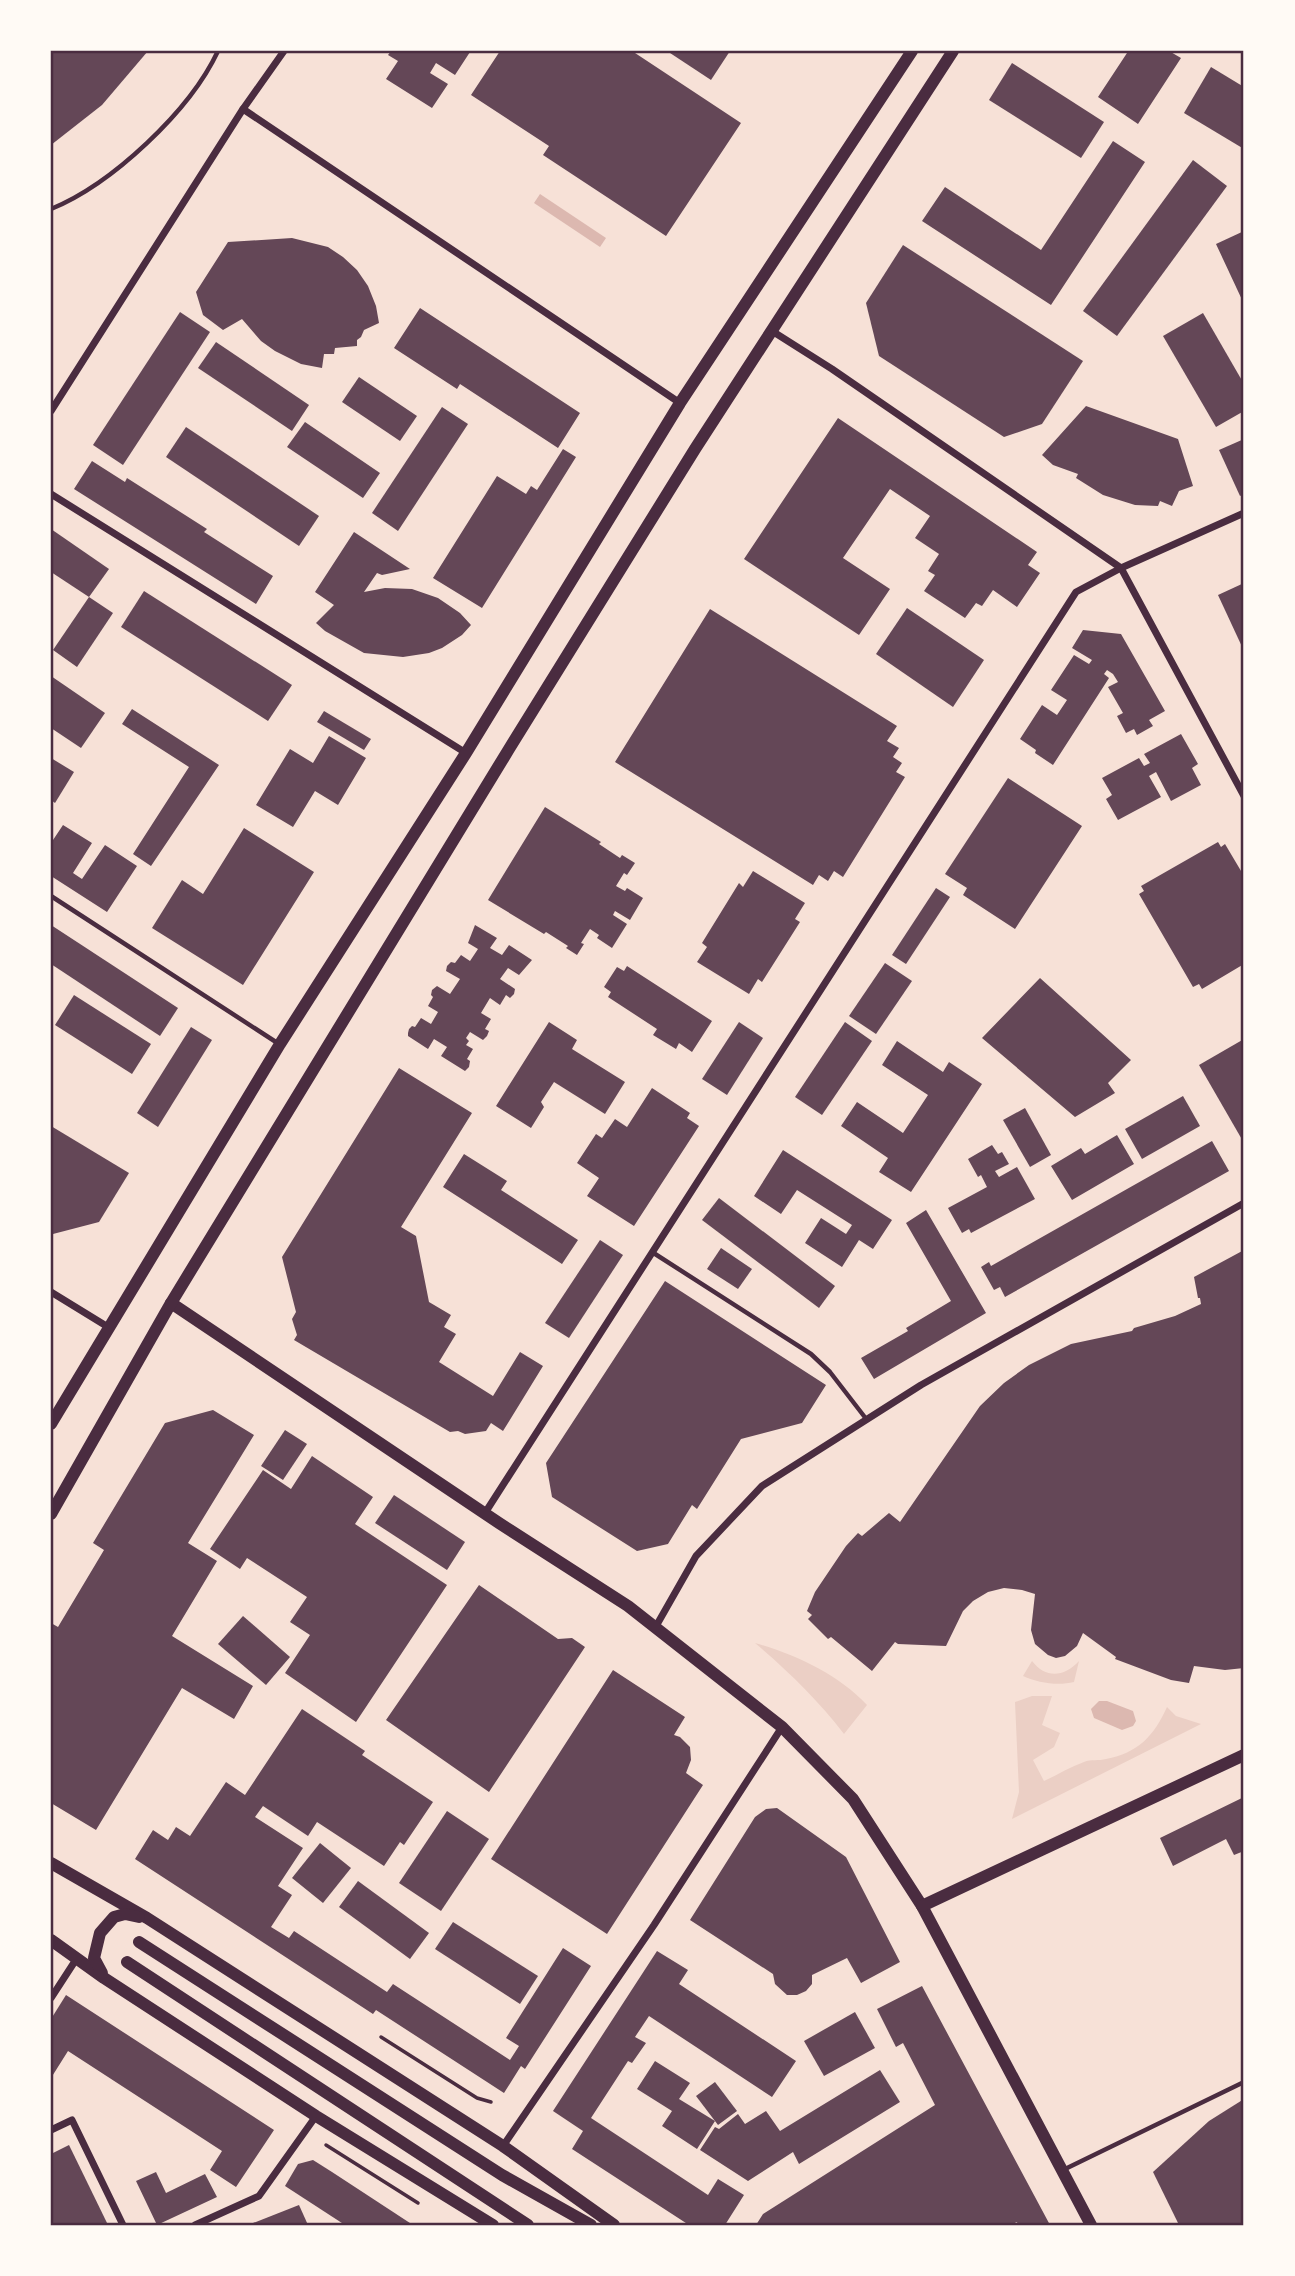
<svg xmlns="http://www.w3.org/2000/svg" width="1295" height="2276" viewBox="0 0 1295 2276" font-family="Inter,sans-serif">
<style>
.green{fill:#ebcfc5}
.water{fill:#dcb8b0}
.building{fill:#644757}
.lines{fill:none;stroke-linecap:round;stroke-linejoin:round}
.path{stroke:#4a2c40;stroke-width:3.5}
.service{stroke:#4a2c40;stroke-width:4.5}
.minor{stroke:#4a2c40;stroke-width:7}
.secondary{stroke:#4a2c40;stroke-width:12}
.primary{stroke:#4a2c40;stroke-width:12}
.neatline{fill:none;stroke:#4a2c40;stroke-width:2.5}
</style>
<rect width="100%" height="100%" fill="#f7e1d7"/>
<g class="green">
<path d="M755,1643C796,1655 838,1674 867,1705L844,1734C818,1700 788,1671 755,1643Z"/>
<path d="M1032,1661C1046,1679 1064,1677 1079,1661L1074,1682C1058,1686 1038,1683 1023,1676Z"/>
<path d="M1032,1696H1052L1042,1725L1060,1733L1054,1747L1033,1760L1044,1781C1057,1775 1070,1767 1084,1762C1091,1759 1099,1761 1106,1759C1138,1753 1154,1736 1167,1707L1176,1716L1201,1724L1012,1819L1019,1792L1015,1702Z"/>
</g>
<g class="water">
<path d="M540,194L606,238L600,247L534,203Z"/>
<path d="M1099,1701H1107L1133,1711L1136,1721L1133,1726L1122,1730L1094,1718L1091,1709Z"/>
</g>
<g class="building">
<path d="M51,51H148L102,105L51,145Z"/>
<path d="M391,51H468L470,52L455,75L436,63L430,73L448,84L432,108L386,79L398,61L388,55Z"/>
<path d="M500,51H632L741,123L666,236L543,155L549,146L471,95Z"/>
<path d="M667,51H730L711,80Z"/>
<path d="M1124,51H1169L1181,58L1138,124L1098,97L1127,53Z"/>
<path d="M1012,63L1104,122L1081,158L989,100Z"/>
<path d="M1211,67L1244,87V149L1184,113Z"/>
<path d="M1113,141L1145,162L1051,305L922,221L945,187L1041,250Z"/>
<path d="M1193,160L1227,186L1117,336L1083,311Z"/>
<path d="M1244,231V304L1216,244Z"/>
<path d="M292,238L328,247L343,257L357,270L368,286L376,306L379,323L364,330L361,337L357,340V346L335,348L334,354H324L322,368L301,364L275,351L261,341L242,319L223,330L203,315L196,292L228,242Z"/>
<path d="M903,245L1083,361L1042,424L1004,437L879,356L866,303Z"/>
<path d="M420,308L580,413L558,448L460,384L457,389L394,348Z"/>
<path d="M180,312L210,332L123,465L93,445Z"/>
<path d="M1203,313L1244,384V411L1216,427L1163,336Z"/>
<path d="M216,342L309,405L292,431L198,368Z"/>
<path d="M359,377L417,416L400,441L342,402Z"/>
<path d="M1086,406L1178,439L1193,486L1179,491L1172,506L1160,501L1158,506L1135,505L1103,495L1076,478L1078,474L1053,465L1042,455Z"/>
<path d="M442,407L468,424L398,531L372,513Z"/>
<path d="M838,418L1037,552L1028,565L1040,573L1017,607L993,590L982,606L976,603L965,618L924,591L935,575L928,571L939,554L915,538L930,516L890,489L843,558L890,589L859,635L744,559Z"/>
<path d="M305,422L380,473L363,498L287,447Z"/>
<path d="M186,427L319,516L299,546L166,457Z"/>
<path d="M1244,439V494L1240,496L1219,450Z"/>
<path d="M563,449L576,457L482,608L433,578L497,476L526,494L531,486L537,490Z"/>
<path d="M92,461L125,482L127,478L207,529L204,532L273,576L256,604L74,489Z"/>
<path d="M51,529L109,569L89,597L51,572Z"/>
<path d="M354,532L410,569L382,575L377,573L364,592L385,588L412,589L438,598L460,613L471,625L462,635L442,648L429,653L403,657L364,653L325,631L316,623L334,605L315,592Z"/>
<path d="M1244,583V651L1218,595Z"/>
<path d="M144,591L292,685L268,721L121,627Z"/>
<path d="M89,597L113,613L77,667L53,650Z"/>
<path d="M907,608L984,660L953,707L876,654Z"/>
<path d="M710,609L897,726L887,741L899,748L893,757L902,763L896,772L905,777L843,877L834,871L828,881L819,875L813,885L615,762Z"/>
<path d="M1083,630L1121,634L1165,711L1149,720L1153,726L1137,735L1134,729L1126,733L1117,716L1123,713L1108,687L1118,682L1113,674L1107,670L1104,674L1109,678L1053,765L1035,753L1036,750L1020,739L1042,705L1057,715L1067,700L1051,690L1074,655L1089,664L1092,660L1072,648Z"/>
<path d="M51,676L105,713L81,748L51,728Z"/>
<path d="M132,709L219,765L151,866L133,854L189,767L122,724Z"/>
<path d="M324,711L371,739L364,750L317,722Z"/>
<path d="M1181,734L1198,764L1192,768L1201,785L1171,801L1156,772L1149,776L1161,797L1118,820L1106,799L1112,795L1102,778L1139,758L1144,766L1150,763L1144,754Z"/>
<path d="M329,736L366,758L338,805L315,791L293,827L256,805L290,749L313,763Z"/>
<path d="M51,758L74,772L55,803L51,800Z"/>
<path d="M1008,778L1082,826L1015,929L963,895L967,888L945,874Z"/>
<path d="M545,807L601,842L599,844L620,858L622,855L635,863L627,875L624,873L616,886L625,891L627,888L643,898L630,920L615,911L613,915L627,924L612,948L597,938L599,935L590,929L581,943L584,944L577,955L566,948L568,946L546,932L544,934L488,900Z"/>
<path d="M63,825L92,843L73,873L82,879L105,845L137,866L107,912L51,876V843Z"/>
<path d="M244,828L314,872L243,985L152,928L182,880L203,894Z"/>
<path d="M1218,842L1221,847L1225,844L1244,876V964L1202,989L1199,984L1193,987L1139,894L1144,891L1141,886Z"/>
<path d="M753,871L805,903L795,919L800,922L762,982L758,979L749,994L697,962L707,947L702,943L739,883L743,887Z"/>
<path d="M936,888L950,897L906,964L892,955Z"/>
<path d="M51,925L178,1008L160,1036L51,964Z"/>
<path d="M475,925L497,938L490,948L502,955L509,945L532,960L519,975L508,968L500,979L515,989L514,994L510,998L506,995L500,1005L490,998L481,1013L491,1019L485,1029L489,1031L487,1036L483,1040L470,1032L466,1038L469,1041L466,1045L473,1049L467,1059L470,1061L469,1067L465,1071L441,1056L447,1047L434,1039L428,1049L408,1036V1033L409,1029L412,1026L415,1027L421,1018L431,1024L438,1012L428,1006L433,997L431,995L432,990L437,986L450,994L460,979L446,971L447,966L451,962L455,963L461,955L470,961L478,949L468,943Z"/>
<path d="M885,963L912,981L876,1034L849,1016Z"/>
<path d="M627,966L712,1021L692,1052L679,1043L676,1049L653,1035L657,1029L608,997L611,992L604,987L617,967L624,971Z"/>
<path d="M1040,978L1131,1060L1108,1083L1115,1093L1075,1117L982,1038Z"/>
<path d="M74,995L151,1044L132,1074L55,1025Z"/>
<path d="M549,1022L577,1040L572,1049L625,1082L605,1114L554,1082L541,1102L544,1107L531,1128L496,1106Z"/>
<path d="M739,1022L763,1038L727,1095L702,1079Z"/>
<path d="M845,1022L872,1041L822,1115L795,1097Z"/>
<path d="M191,1027L212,1040L158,1127L137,1113Z"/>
<path d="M1244,1039V1143L1199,1065Z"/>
<path d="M897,1041L943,1072L949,1062L982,1084L911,1192L879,1172L888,1158L841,1126L857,1102L903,1133L928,1095L882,1065Z"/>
<path d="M399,1068L472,1113L401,1227L416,1236L429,1302L451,1315L444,1327L456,1334L439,1362L493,1396L520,1352L543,1366L503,1431L491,1423L486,1431L465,1434L458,1431L450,1432L294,1340L297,1335L292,1319L296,1312L282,1257Z"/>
<path d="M652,1088L690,1113L687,1118L699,1126L634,1226L587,1196L599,1178L577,1163L596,1134L602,1138L615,1119L627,1127Z"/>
<path d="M1183,1096L1200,1126L1142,1159L1125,1129Z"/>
<path d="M1025,1108L1051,1155L1030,1167L1003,1120Z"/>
<path d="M51,1126L129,1173L99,1222L53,1234L51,1233Z"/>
<path d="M1117,1135L1134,1164L1072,1200L1051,1166L1081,1148L1085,1154Z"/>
<path d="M1212,1141L1229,1171L1005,1297L1000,1287L994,1290L981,1267L989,1262L991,1266Z"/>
<path d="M992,1145L998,1154L1002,1152L1009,1164L995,1171L999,1177L1017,1167L1035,1199L971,1233L969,1229L962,1233L948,1208L987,1187L981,1175L978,1177L968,1159Z"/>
<path d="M783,1150L892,1220L873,1249L859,1240L842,1267L805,1243L821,1218L846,1234L852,1225L797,1190L781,1214L754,1196Z"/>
<path d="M464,1154L507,1181L501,1190L578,1240L562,1264L443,1187Z"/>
<path d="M719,1198L835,1286L819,1308L702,1220Z"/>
<path d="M926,1210L986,1313L874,1379L861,1358L908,1331L906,1328L951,1301L906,1223Z"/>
<path d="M600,1240L623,1255L569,1338L545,1323Z"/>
<path d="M721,1248L752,1269L738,1289L707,1269Z"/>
<path d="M1244,1250V1668L1225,1670L1194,1666L1189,1683L1171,1680L1115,1659L1116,1657L1083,1633L1077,1646L1065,1656L1056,1658L1048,1655L1035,1644L1031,1630L1035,1594L1022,1590L1004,1588L988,1592L973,1601L963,1611L946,1646L898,1644L895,1642L872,1671L831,1637L828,1639L808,1619L812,1615L807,1611L815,1592L846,1546L858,1533L862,1536L889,1513L900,1522L980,1406L1004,1383L1029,1365L1071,1344L1132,1331L1134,1328L1175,1316L1201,1304L1200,1298H1198L1194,1277Z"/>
<path d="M665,1281L826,1385L802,1423L741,1439L697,1509L692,1505L668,1544L637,1551L552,1497L546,1463Z"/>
<path d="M213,1410L254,1435L188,1543L217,1561L172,1636L253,1686L234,1719L182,1688L96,1830L51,1803V1623L58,1627L104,1550L93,1543L165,1423Z"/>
<path d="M285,1430L307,1444L283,1480L261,1466Z"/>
<path d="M312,1456L373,1497L355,1524L447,1585L356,1722L285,1673L310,1635L290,1622L307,1597L247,1558L240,1569L210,1549L263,1470L291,1489Z"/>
<path d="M394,1495L465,1542L447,1570L375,1523Z"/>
<path d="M479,1585L558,1639L572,1638L585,1647L489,1792L386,1720Z"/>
<path d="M243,1616L290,1657L266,1685L218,1644Z"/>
<path d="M613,1670L685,1717L674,1735L680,1737L690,1747L691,1760L686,1773L703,1785L607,1934L491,1859Z"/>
<path d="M302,1709L365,1751L362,1755L433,1802L404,1845L400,1842L384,1866L317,1822L308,1836L263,1806L255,1817L303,1848L278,1886L292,1895L271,1927L289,1938L294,1931L387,1992L393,1984L510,2060L519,2046L506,2038L563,1948L591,1966L525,2069L521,2066L504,2093L376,2010L373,2014L135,1859L153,1830L168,1840L176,1827L190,1836L226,1782L245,1795Z"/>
<path d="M1244,1797V1851L1234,1855L1226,1839L1173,1866L1160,1838Z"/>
<path d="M777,1808L846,1857L900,1962L861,1983L847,1958L812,1975V1984L806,1991L797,1995H787L775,1984L773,1974L690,1920L755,1817L766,1809Z"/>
<path d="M447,1811L489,1839L441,1911L399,1883Z"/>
<path d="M320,1843L351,1868L323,1903L292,1878Z"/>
<path d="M358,1881L429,1933L410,1959L339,1907Z"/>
<path d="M453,1922L538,1976L520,2004L435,1949Z"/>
<path d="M657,1951L688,1970L679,1984L796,2061L772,2097L649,2016L635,2037L646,2043L632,2063L628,2061L591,2118L708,2195L718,2179L744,2195L725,2225H689L572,2149L583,2131L553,2111Z"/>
<path d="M922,1986L1050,2225H1021L1016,2222L1014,2225H756L763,2214L935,2105L903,2043L896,2047L877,2009Z"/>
<path d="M66,1995L274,2130L236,2187L210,2170L222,2151L68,2051L51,2078V2019Z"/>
<path d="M855,2012L875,2048L824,2076L804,2041Z"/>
<path d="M655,2061L690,2083L679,2099L715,2121L697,2149L662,2126L672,2111L637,2089Z"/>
<path d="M880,2070L900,2102L799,2164L793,2152L748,2181L700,2150L715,2127L719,2129L738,2114L745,2124L766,2111L780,2131Z"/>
<path d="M715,2082L737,2111L718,2125L696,2096Z"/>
<path d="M1244,2099V2225H1179L1153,2172L1209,2121Z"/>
<path d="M69,2145L108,2225H51V2154Z"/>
<path d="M313,2160L332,2172L413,2225H345L285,2186L298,2164Z"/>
<path d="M156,2172L166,2193L205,2174L217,2197L157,2225L136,2181Z"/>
<path d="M299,2205L308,2225H248Z"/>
</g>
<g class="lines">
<g class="path">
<path d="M381,2037L477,2098L491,2102"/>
<path d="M326,2145L418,2203"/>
</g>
<g class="service">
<path d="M51,209C112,184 190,111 218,51"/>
<path d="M51,896L279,1044"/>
<path d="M652,1252L811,1354L830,1372L867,1420"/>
<path d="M1063,2170L1244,2082"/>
</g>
<g class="minor">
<path d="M243,109L680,403"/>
<path d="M772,331L832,369L1121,568L1244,796"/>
<path d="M51,411L243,109L284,51"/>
<path d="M51,494L466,753"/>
<path d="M51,1292L108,1327"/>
<path d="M485,1513L1076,592L1121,568L1244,513"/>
<path d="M655,1628L696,1556L762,1486L921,1385L1244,1203"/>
<path d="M51,1998L77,1958"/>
<path d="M51,2130L72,2120L123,2225"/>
<path d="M503,2146L654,1925L782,1727"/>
<path d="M195,2225L259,2196L316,2116"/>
</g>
<g class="secondary">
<path d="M171,1303L499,1523L628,1606L782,1727L853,1799L922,1906L1091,2225"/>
<path d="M51,1424L280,1044L466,753L680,403L912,51"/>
<path d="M51,1514L171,1303L509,749L695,449L953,51"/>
<path d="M922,1906L1244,1755"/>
</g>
<g class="primary">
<path d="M51,1863L147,1918L503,2146L614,2225"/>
<path d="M51,1940L104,1978L316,2116L493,2225"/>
<path d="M139,1942L502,2175L591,2225"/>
<path d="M127,1962L528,2225"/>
<path d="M102,1973L94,1958L100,1933L114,1917L125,1914L139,1917"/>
</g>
</g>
<rect width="1295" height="2276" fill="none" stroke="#fffaf5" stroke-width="105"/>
<rect x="52" y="52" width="1190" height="2172" class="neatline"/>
</svg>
